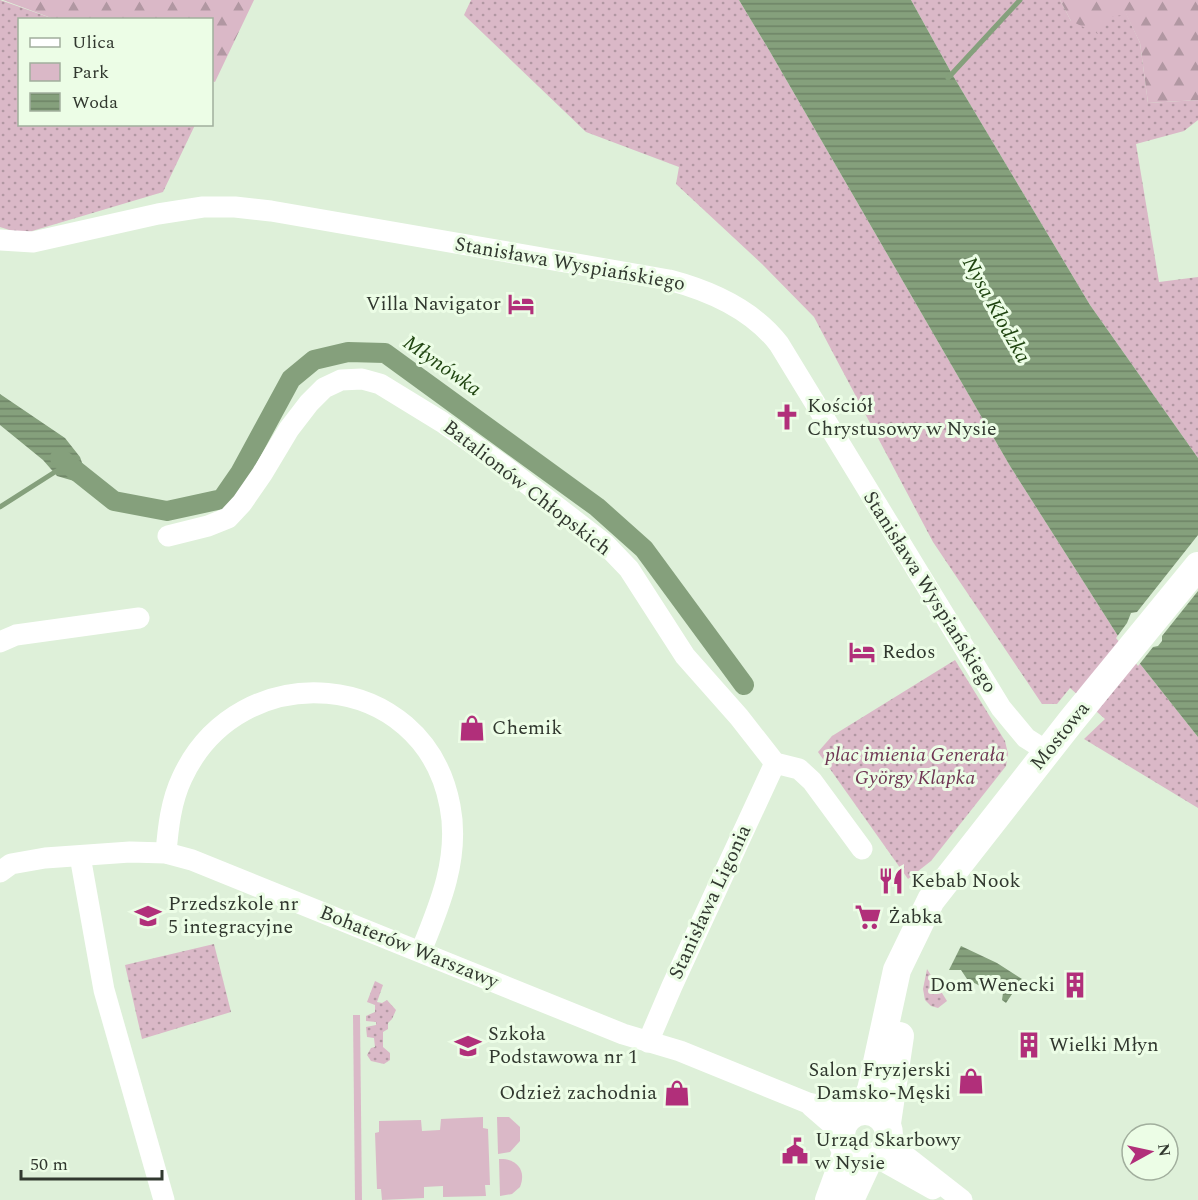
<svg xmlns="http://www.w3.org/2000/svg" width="1198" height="1200" viewBox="0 0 1198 1200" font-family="Spectral,serif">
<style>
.green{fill:url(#green-dots)}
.forest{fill:url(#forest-firs)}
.pitch{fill:#dab8c7}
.water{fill:url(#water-rules)}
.pier{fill:#def0d9}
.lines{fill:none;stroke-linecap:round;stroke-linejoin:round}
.stream{stroke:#85a07c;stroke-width:5}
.canal{stroke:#85a07c;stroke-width:20}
.street{stroke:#fff;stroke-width:21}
.secondary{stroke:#fff;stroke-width:28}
.labels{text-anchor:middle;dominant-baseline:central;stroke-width:6;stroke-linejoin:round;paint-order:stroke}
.street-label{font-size:20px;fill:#31382f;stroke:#ecfde6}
.poi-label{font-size:20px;fill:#31382f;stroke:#ecfde6;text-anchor:start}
.park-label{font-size:20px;font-style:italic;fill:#6f3553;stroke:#ecfde6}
.water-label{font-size:21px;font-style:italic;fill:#204511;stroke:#ecfde6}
</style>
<defs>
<pattern id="green-dots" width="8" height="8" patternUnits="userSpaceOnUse" patternTransform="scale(1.5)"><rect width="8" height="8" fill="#dab8c7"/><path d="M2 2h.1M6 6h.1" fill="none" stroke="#b197a2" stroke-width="1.8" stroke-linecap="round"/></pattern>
<pattern id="forest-firs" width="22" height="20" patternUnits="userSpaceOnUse" patternTransform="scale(1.5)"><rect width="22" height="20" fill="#dab8c7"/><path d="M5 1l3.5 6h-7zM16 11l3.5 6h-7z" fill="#b197a2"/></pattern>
<pattern id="water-rules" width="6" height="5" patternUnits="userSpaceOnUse" patternTransform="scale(1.5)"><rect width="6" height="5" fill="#85a07c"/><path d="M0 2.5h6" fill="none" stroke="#6d8366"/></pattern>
</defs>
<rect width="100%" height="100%" fill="#def0d9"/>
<g class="green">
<path d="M0,0L54,19L20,20V124L195,125L163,192L22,234L0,227Z"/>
<path d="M471,0H739L769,50L1010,466L1118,636L1198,737V808L1084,739L1105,719L1070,688L1057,704H1042L933,542L814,317L762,264L676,184L679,167L586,132L464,15Z"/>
<path d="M911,0H1060L1071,21L1126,13L1140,43L1148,103L1198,100V120L1184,131L1136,144L1159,282L1198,277V458L1090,305L952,74Z"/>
<path d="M955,660L1005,741L1008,754L1006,766L931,861L908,879L818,752L832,736Z"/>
<path d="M214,944L231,1012L142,1039L125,965Z"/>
<path d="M927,969L947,1001L938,1008L931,1006L925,1000L923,989Z"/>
<path d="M375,981L383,985L377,1002L382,1003L387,1000L396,1010L392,1019L388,1023V1029L383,1032V1047L390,1053V1060L384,1064L371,1061L367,1055L371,1048L375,1047L374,1038L367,1037L366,1027L376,1025V1022L366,1021V1016L375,1012V1005L367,1002Z"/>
</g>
<g class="forest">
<path d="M3,0H254L215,82L212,81V20L54,19Z"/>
<path d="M1060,0H1198V100L1148,103L1140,43L1126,14L1112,17L1098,34L1071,21Z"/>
</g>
<g class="pitch">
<path d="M353,1015H360L362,1200H355Z"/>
<path d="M483,1117V1128L488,1129L490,1185H485L486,1196L443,1197V1186L424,1187V1198L382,1200L381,1189H377L375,1133L379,1132V1121L421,1120L422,1131L440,1130L441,1119Z"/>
<path d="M497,1117H509L520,1127V1141L510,1152L498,1154Z"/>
<path d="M499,1159C516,1158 527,1170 520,1187L512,1194L500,1196Z"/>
</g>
<g class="water">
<path d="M739,0H911L952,74L1090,305L1198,458V737L1118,636L1010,466L769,50Z"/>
<path d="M0,394L65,438L80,457L85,471L74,481L57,476L43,460L0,425Z"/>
<path d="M961,946L997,963L1022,979L1006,1003L1002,1000L1003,993L999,986L989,983L982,987L967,979L961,970H949Z"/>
</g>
<path class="pier" d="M1198,535V591L1162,636V641L1158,646L1153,647L1138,666L1116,638L1127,623L1131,613L1137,612Z"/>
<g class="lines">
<g class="stream">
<path d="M948,78L1020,0"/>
<path d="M0,507L58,470"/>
</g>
<path class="canal" d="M60,458L114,501L167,511L222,499L240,473L291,379L314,360L348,352L385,353L597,507L644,549L744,685"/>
<g class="street">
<path d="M0,240L33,242L158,214L203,207H235L271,211L669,280C711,291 752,309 779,344L1001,708L1026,738L1048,752"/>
<path d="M168,536L208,526L228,518L242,503L262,474L289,429L309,403L324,388L341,380L362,379L380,384L442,422L504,466L605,544L629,569L685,656L739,717L775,763L799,769L812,781L862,849"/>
<path d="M0,642L16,635L139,618"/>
<path d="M166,853C168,828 171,801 182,778C239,654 424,667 450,806C460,857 440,905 421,951"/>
<path d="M80,856L104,990L164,1200"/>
<path d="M0,872L11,864L45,858L130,852L166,853L192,860L623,1034L680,1051L808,1103L854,1113"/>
<path d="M648,1042L672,986L775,763"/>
<path d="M811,1106L841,1132"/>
<path d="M889,1140L898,1150L962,1200"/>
<path d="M876,1157L933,1189"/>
</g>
<g class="secondary">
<circle cx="865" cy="1135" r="24"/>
<path d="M860,1111L871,1090L897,970L931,900L1072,720L1198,566"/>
<path d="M887,1123L900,1036"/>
<path d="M829,1200L847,1151"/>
<path d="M850,1200L869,1159"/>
</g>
</g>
<defs>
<g id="hotel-bare" transform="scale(2.07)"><path d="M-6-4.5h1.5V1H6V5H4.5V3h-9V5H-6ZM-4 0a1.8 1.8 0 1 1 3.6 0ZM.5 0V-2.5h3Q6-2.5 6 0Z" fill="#b12f7a" stroke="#ecfde6" stroke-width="2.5" paint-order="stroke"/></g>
<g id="church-bare" transform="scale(2.07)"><path d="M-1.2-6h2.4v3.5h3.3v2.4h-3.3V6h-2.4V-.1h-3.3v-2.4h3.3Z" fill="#b12f7a" stroke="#ecfde6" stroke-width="2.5" paint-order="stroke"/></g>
<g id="shop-bare" transform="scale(2.07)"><path d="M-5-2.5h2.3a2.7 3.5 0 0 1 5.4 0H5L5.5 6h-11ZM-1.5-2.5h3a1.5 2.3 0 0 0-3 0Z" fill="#b12f7a" stroke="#ecfde6" stroke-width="2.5" paint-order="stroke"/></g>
<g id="restaurant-bare" transform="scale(2.07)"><path d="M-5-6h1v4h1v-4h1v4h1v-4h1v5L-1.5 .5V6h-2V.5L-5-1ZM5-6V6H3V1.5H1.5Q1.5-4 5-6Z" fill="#b12f7a" stroke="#ecfde6" stroke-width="2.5" paint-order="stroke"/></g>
<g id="school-bare" transform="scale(2.07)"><path d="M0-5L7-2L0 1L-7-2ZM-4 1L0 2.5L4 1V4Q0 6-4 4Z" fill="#b12f7a" stroke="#ecfde6" stroke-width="2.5" paint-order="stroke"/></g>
<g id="supermarket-bare" transform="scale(2.07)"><path d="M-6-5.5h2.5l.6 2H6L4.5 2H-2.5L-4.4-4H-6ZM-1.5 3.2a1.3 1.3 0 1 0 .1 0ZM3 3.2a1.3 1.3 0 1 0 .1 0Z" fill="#b12f7a" stroke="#ecfde6" stroke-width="2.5" paint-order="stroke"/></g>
<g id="building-bare" transform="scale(2.07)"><path d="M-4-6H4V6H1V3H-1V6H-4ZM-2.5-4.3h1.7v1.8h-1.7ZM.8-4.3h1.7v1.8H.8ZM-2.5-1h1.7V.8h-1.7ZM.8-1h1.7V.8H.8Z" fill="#b12f7a" stroke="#ecfde6" stroke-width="2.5" paint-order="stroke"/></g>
<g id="civic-bare" transform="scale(2.07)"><path d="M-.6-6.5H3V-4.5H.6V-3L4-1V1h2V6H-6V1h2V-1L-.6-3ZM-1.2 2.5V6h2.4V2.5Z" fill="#b12f7a" stroke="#ecfde6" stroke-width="2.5" paint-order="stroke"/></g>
</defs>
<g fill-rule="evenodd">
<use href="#hotel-bare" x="521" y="304"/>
<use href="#church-bare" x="787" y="417"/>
<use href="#hotel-bare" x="862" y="652"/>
<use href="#shop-bare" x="472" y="728"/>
<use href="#restaurant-bare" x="891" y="881"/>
<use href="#school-bare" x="148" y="916"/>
<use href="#supermarket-bare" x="868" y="917"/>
<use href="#building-bare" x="1075" y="985"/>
<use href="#building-bare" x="1029" y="1045"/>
<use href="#school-bare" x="468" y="1046"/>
<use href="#shop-bare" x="971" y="1081"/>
<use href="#shop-bare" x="677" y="1093"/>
<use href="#civic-bare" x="795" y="1151"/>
</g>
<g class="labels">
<g class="street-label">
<text transform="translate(570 264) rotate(10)">Stanisława Wyspiańskiego</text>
<text transform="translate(527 488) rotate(38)">Batalionów Chłopskich</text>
<text transform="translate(930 592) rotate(58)">Stanisława Wyspiańskiego</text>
<text transform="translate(1060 736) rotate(-51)">Mostowa</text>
<text transform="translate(710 902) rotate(-65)">Stanisława Ligonia</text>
<text transform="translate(409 947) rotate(22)">Bohaterów Warszawy</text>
</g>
<g class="poi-label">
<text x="501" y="304" text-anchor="end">Villa Navigator</text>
<text x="807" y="406">Kościół<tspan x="807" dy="23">Chrystusowy w Nysie</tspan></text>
<text x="882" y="652">Redos</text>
<text x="492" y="728">Chemik</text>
<text x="911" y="881">Kebab Nook</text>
<text x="168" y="904">Przedszkole nr<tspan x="168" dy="23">5 integracyjne</tspan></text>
<text x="888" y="917">Żabka</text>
<text x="1055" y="985" text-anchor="end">Dom Wenecki</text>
<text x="488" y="1034">Szkoła<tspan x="488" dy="23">Podstawowa nr 1</tspan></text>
<text x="1049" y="1045">Wielki Młyn</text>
<text x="951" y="1070" text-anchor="end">Salon Fryzjerski<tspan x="951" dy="23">Damsko-Męski</tspan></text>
<text x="657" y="1093" text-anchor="end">Odzież zachodnia</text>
<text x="815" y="1140">Urząd Skarbowy<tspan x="815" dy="23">w Nysie</tspan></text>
</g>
<g class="park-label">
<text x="915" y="755">plac imienia Generała<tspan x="915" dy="23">György Klapka</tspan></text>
</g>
<g class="water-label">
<text transform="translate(996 310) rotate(61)">Nysa Kłodzka</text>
<text transform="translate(442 366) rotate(35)">Młynówka</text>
</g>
</g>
<rect x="18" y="18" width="195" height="108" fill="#ecfde6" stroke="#a1ae9d" stroke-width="1.5"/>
<rect x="30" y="38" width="30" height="9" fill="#ffffff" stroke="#a1ae9d" stroke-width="1.5"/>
<text x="72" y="48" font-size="18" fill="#31382f">Ulica</text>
<rect x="30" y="63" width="30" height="18" fill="#dab8c7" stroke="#a1ae9d" stroke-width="1.5"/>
<text x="72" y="78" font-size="18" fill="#31382f">Park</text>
<rect x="30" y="93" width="30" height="18" fill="url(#water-rules)" stroke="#a1ae9d" stroke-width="1.5"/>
<text x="72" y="108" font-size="18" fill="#31382f">Woda</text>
<g transform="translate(1150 1152) rotate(82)"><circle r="28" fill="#ecfde6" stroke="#a1ae9d" stroke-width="1.5"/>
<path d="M0-4.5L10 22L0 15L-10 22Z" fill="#b12f7a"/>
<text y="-9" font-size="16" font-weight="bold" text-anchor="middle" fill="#31382f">N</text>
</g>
<path d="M21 1170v9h141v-9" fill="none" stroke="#31382f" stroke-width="3"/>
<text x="30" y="1170" font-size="18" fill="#31382f" stroke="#ecfde6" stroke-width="4.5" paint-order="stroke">50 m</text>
</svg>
